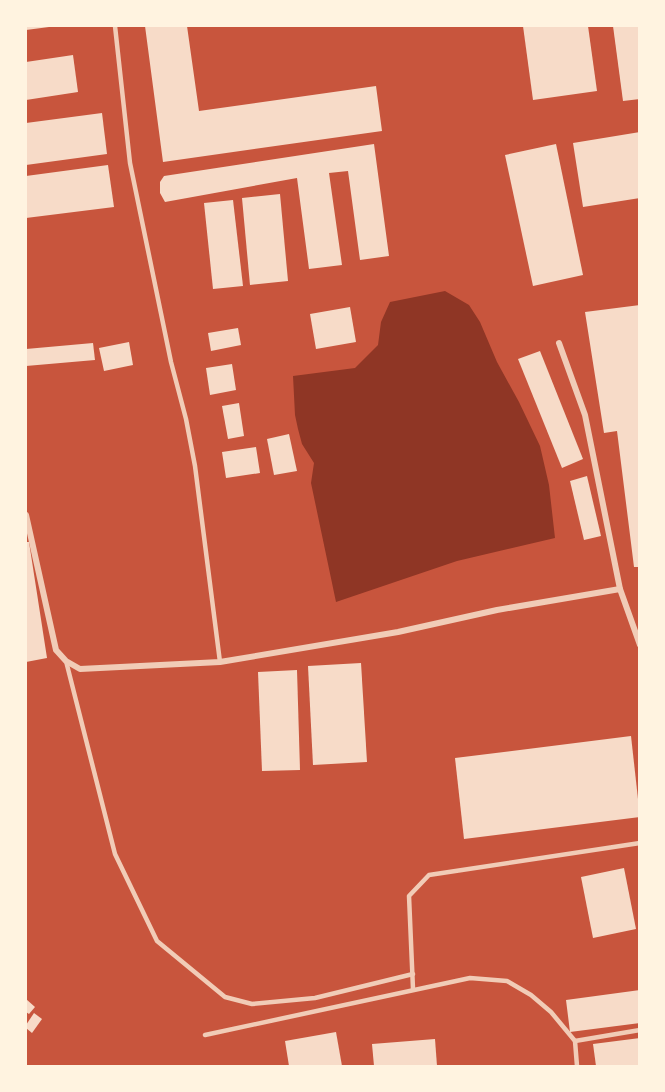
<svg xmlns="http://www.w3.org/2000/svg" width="665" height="1092" viewBox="0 0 665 1092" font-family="Overpass,sans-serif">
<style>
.water{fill:#8f3625}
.building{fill:#f7dbc8}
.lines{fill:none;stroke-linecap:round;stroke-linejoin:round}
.service{stroke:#f1ccb7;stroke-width:4.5}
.minor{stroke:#f1ccb7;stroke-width:6}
</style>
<rect width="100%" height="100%" fill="#c8553d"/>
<path class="water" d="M445,291L469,305L480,322L497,362L519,402L540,446L549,485L555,538L457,561L336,602L311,483L314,463L302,444L298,429L295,415L293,376L355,368L378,345L381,322L390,302Z"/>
<g class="building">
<path d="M26,26H49V27L26,30Z"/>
<path d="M145,26H187L199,111L376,86L382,131L163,162Z"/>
<path d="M523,26H588L597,91L533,100Z"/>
<path d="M613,26H640V99L623,101Z"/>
<path d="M73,55L78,92L26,100V62Z"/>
<path d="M102,113L107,154L26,165V123Z"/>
<path d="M640,132V198L583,207L573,143Z"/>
<path d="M374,144L389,256L360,260L348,171L329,173L342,265L309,269L297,178L165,202L160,193V182L164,176Z"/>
<path d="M556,144L583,275L533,286L505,155Z"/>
<path d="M108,165L114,207L26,218V176Z"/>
<path d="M280,194L288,281L250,285L242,198Z"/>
<path d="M233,200L243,286L213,289L204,203Z"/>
<path d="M640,305V567H634L617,431L604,433L585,312Z"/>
<path d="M350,307L356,342L316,349L310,314Z"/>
<path d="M238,328L241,345L211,351L208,333Z"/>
<path d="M129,342L133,365L104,371L99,348Z"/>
<path d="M93,343L95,360L26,366V349Z"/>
<path d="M540,351L583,459L562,468L518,359Z"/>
<path d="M232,364L236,390L210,395L206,368Z"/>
<path d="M239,403L244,436L228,439L222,406Z"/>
<path d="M289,434L297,471L274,475L267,439Z"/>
<path d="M256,447L260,473L226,478L222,452Z"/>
<path d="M587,476L601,536L584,540L570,481Z"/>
<path d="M26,542H29L47,658L26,662Z"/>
<path d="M361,663L367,762L313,765L308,666Z"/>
<path d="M297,670L300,770L262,771L258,672Z"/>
<path d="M631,736L640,817L464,839L455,758Z"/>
<path d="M624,868L636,929L593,938L581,877Z"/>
<path d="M640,990V1023L570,1032L566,1000Z"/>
<path d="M26,999L35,1007L29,1014L26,1012Z"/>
<path d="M34,1013L42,1019L32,1033L26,1028V1025Z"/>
<path d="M336,1032L342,1066H289L285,1041Z"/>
<path d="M640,1038V1066H596L593,1044Z"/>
<path d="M435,1039L437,1066H374L372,1044Z"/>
</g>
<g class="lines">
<g class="service">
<path d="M115,26L130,163L171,362L186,419L195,466L220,662"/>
<path d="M66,661L115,854L157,941L225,997L252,1004L315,998L413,974"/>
<path d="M413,989L409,896L429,875L640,843"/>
<path d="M205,1035L470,978L507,981L531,995L551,1012L575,1041L577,1066"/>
<path d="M575,1041L640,1030"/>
</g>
<g class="minor">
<path d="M559,343L585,415L620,589L640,645"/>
<path d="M26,515L56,650L66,661L80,669L220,662L398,632L497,610L620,589"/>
</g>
</g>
<rect width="665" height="1092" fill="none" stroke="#fff3e0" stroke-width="54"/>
</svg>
